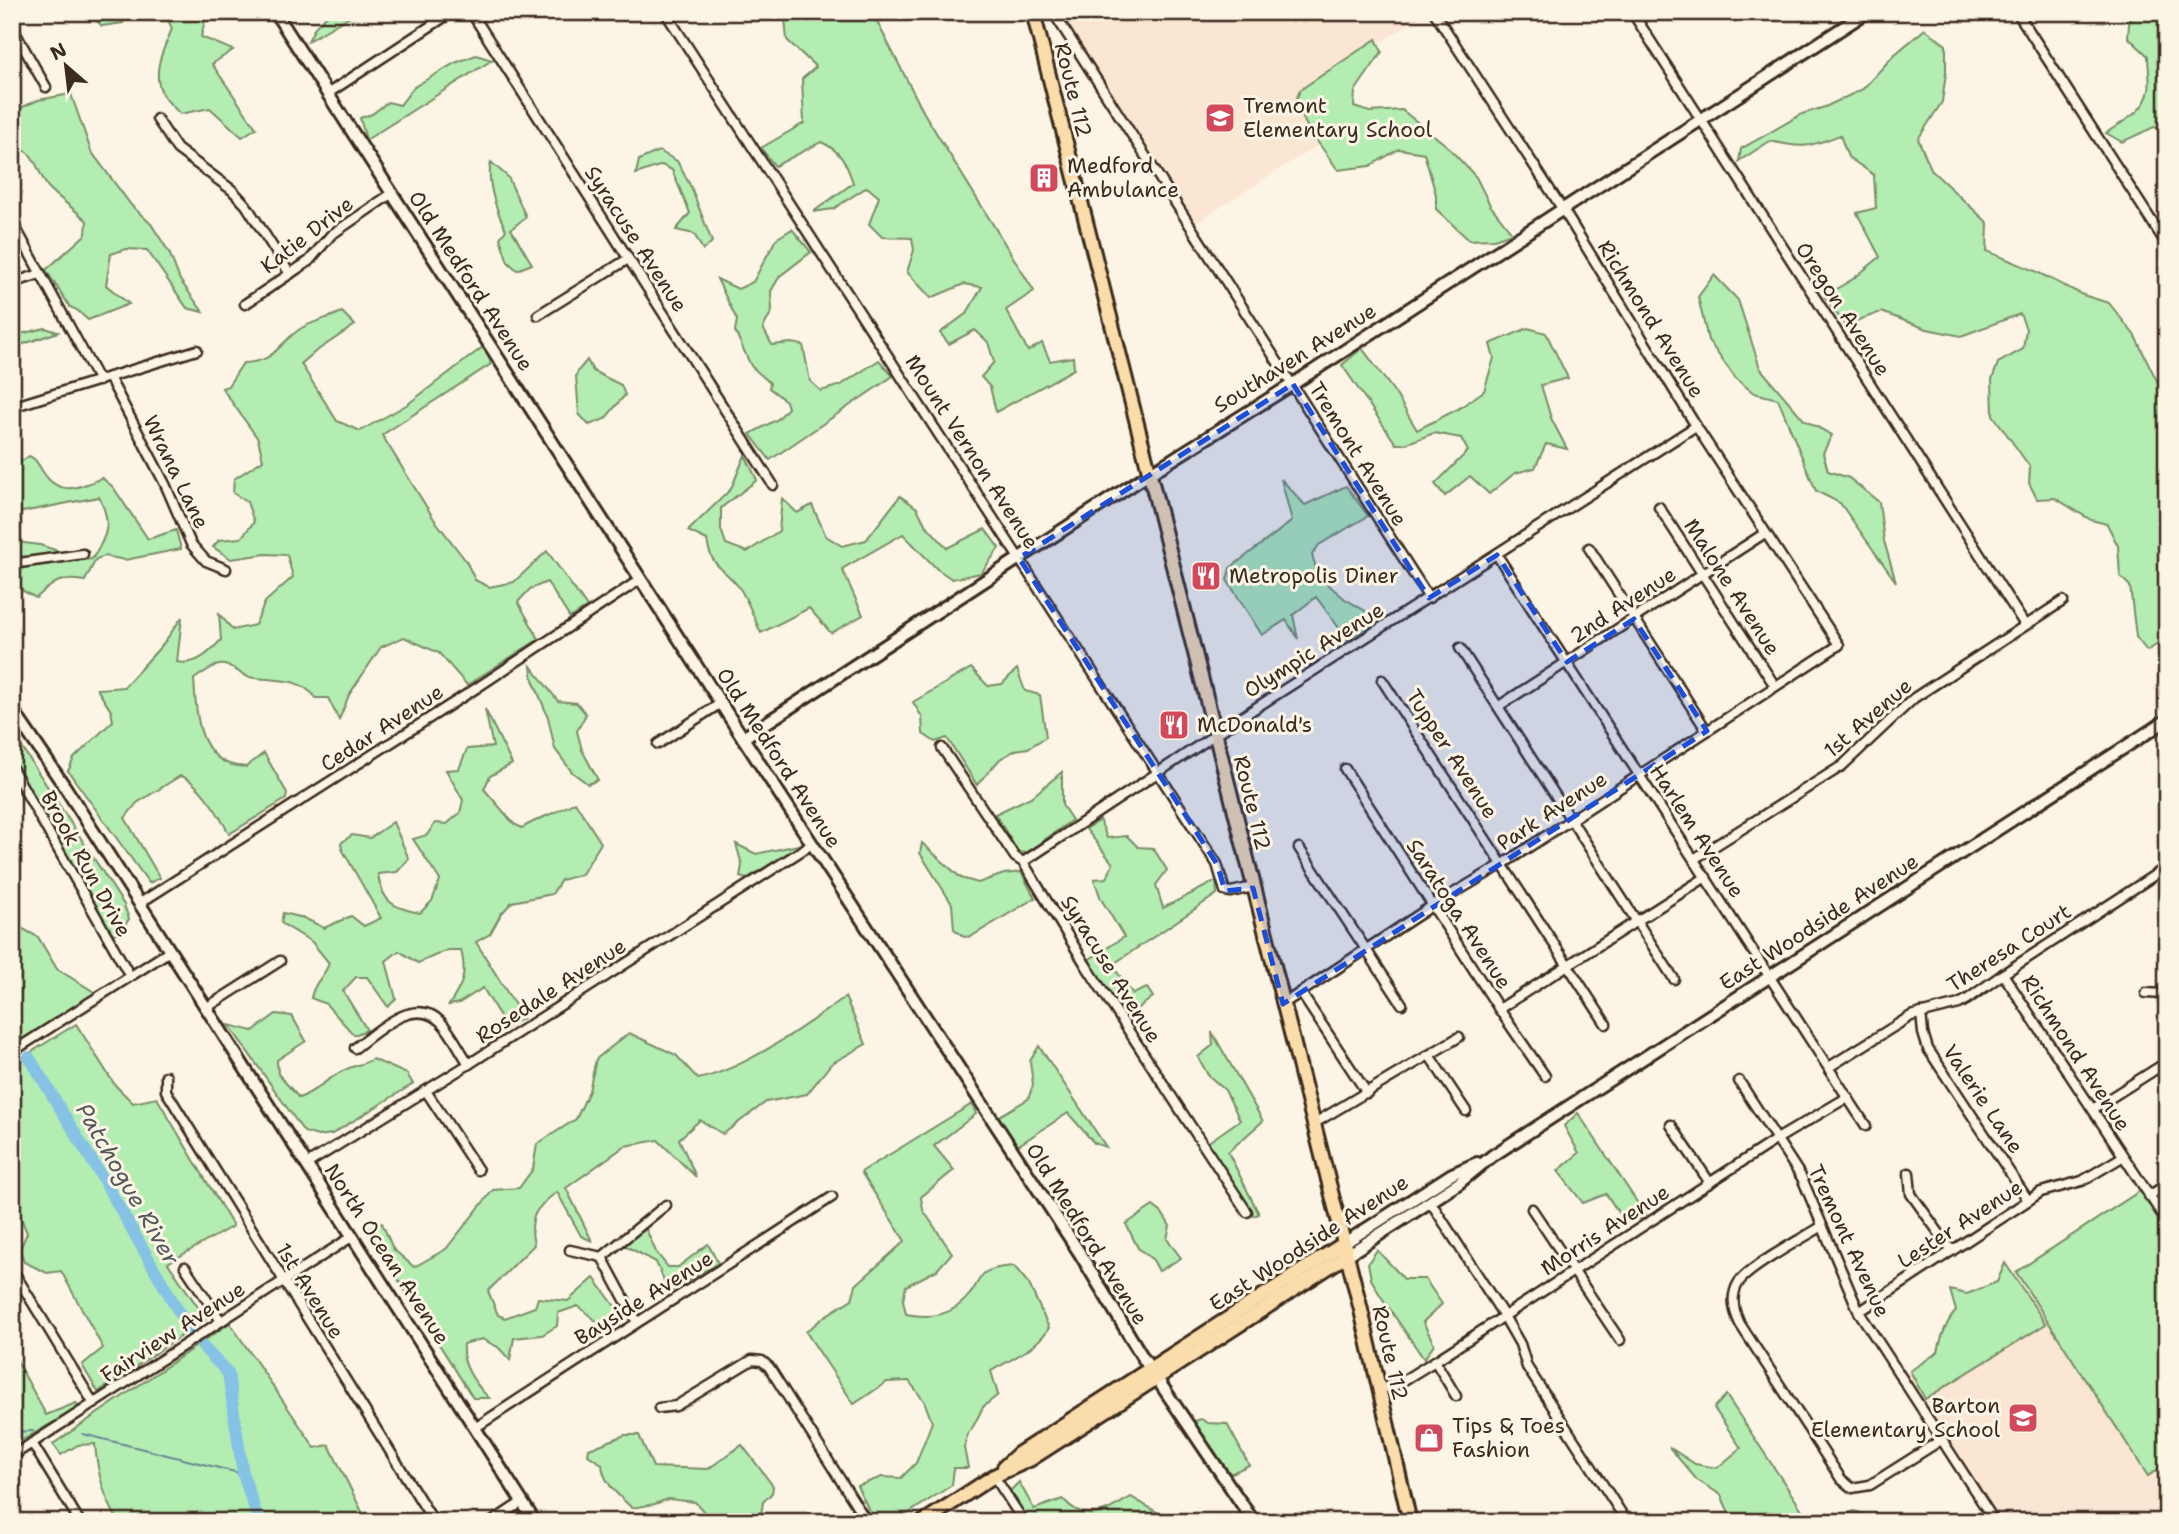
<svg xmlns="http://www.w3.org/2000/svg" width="2179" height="1534" viewBox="0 0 2179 1534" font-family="'Shantell Sans',sans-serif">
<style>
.built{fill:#fbe6d4}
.green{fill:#b4edb1;stroke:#788c68;stroke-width:2}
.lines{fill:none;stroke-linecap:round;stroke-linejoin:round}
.stream{stroke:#678595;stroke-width:2}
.river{stroke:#85c2e5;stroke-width:12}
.street-casing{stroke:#3b2a1e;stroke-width:13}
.secondary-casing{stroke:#3b2a1e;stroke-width:16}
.primary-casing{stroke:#3b2a1e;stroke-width:18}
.street{stroke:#fcf5e5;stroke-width:8}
.secondary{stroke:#fcf5e5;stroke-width:10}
.primary{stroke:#fbddab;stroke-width:12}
.marked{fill:#1d4ed8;fill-opacity:0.2;stroke:#1d4ed8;stroke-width:5;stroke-dasharray:14 9;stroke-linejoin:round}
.labels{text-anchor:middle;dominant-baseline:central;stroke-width:6;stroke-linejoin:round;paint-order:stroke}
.street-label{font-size:21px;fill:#3b2a1e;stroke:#fcf5e5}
.poi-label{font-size:21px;fill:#3b2a1e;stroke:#fcf5e5;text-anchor:start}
.water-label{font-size:23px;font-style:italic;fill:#51585a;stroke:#fcf5e5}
</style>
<rect width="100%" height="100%" fill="#fcf5e5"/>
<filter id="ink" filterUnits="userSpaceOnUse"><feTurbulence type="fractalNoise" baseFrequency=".0143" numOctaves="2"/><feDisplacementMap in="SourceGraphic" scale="14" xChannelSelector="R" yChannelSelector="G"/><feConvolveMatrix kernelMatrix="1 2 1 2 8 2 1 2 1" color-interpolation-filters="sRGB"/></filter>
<g filter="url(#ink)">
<g class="built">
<path d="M1060,12H1428L1298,96L1326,140L1196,223Z"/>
<path d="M2030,1294L2148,1475L2167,1463V1479L2155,1487L2167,1506V1522H2003L1905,1373Z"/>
</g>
<g class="green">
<path d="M87,12H125L126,13L123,23L102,26Z"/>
<path d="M165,12H207L201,37L233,50L212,64L256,128L242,137L210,108L180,114C175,108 165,100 162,93C151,71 164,48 172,29Z"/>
<path d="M330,12H357L308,41L315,27Z"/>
<path d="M788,12H872L924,113L1034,291L1006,310L1028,351L1042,343L1050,361L1073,357L1074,369L996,412L990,387L981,377L994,362L988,342L975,330L949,344L940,333L967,313L982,287L964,284L931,298L907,272L914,250L912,238L882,237L869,224L879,197L867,187L833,209L813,212L853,183C847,164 840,150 821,142L775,166L761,148L804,123L802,79L816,67L787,40L785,18Z"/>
<path d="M2130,12H2167V131L2154,127L2122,142L2106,133C2123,121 2145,112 2149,90C2151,83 2148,66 2148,56L2128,37Z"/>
<path d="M1925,29L1946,45V73L1942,102L1918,139L1932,171L1988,223L1987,251L2035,271L2083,295L2109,303L2135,336L2159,385L2167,392V638L2147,651L2136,637L2130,586L2120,576L2118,546L2107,524L2091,520L2055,498L2037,499L2029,483L2030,467L1993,415L1992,380L1998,363L2023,349L2026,329L2020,314L1961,336L1927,329L1881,312L1845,325L1824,296L1853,279L1880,257L1857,213L1876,208L1874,175L1848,157L1840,135C1809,147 1804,149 1770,141L1739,161L1741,149L1802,114L1825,107L1863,89L1894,55Z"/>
<path d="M1376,39L1382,52L1355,91L1354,107L1370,112L1402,110L1446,145L1476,177L1490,205L1512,233L1494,239L1469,240L1436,209V195L1424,153L1399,149L1370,166L1338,170L1309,130L1295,103L1300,90Z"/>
<path d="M476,55L492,60L366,140L360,118L372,114L388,102L400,105L414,87L455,63Z"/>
<path d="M71,94L91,151L131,205L151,224L169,252L180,280L203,312L187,308L147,250L126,249L111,254L106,285L129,304L88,320L77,310L70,307L46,270L86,234L87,221C76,210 58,198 48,187C35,170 38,150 12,147V112L38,100Z"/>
<path d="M659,151L677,161L691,187L712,242L703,250L694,234L676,230L690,213L672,170L662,165L636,174L639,160Z"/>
<path d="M491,162L508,177L526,217L511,229L532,264L517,270L508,262L500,238L506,230C497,212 486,182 491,162Z"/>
<path d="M792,229L811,252L780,276L771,291L772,311L763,328L772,345L791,343L803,345L810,381L821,391L841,385L879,360L893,376L770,460L750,434L778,419L788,408L786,401L769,388L770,383L751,366L735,331L737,320L717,279L738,289L753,282L776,239Z"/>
<path d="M1714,275L1738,300L1760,368L1804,420L1832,435L1823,453L1828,471L1849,478L1879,502L1884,541L1896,582L1840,503L1816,491L1778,399L1754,393L1736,379L1708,340L1698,297Z"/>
<path d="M342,312L355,325L315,352L301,364L337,421L360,431L408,404L484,346L491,364L382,435L434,519L466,561L475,580L489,587L514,582L547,551L587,607L570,618L547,582L530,589L518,602L539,639L467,685L439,653L404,637L381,647L349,695L339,720L328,698H316C298,675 274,682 249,677C238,674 232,663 219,665C211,666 201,675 194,679C196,708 196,751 229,764C234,766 241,766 246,767L264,753L287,793L286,799L229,834C221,817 197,779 180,776L137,803L125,818L160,878L149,883L68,771L74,758L113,721L111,711L97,689L124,687L163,644L182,617L177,662C196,666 209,653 221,640L219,614L233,630L255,625L265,602L293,577L287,555L266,554L231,559L213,547L219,540L241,538L254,522L247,502L233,493L234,479L263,460L258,439L222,388L228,386L243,363C277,362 276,345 300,329C311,322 329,318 342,312Z"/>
<path d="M45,328L58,332L12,348V336Z"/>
<path d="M1528,328L1546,333L1568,378L1541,385L1551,418L1567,449L1546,444L1535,468L1515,473L1489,494L1470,476L1445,496L1435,484L1468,451L1461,438L1434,433L1405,444H1396L1342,365L1362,348L1395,393L1417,430L1458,409L1484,391L1494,358L1490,344Z"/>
<path d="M587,360L593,371L621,385L625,395L605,419L589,425L579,414L576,376L578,371Z"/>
<path d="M745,455L757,480L721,508V529L726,544L747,552L779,531L782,498L797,513L812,505L826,536L842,546L866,540L900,496L917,508L925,524L947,548L985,529L999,548L981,573L952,579L937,569L903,534L842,569L863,615L831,633L809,608L761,633C754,619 748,599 738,586C724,568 711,568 707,540L688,531L731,489Z"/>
<path d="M29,456C37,459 38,465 43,472C59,497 79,488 102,478L113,487L148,539L176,530L181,549L125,560L105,556L96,559L85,581C59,577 55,581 36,598L23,591L16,580L12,581V569L92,559C108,535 112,523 99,497L12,514V468Z"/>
<path d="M1281,479L1305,505L1346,486L1368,516L1319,545L1312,555L1319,577L1345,599L1381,620L1348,640L1316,597L1293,615L1298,639L1286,620L1262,635L1227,580L1230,568L1292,521Z"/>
<path d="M12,537L16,542L40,545L64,553L12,561Z"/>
<path d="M531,666L558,701L577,703L586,714L577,731L582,750L598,780L588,784L572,772L555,749L548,717L533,680Z"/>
<path d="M971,668L988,686L1002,684L1017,669L1025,691L1040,695L1046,737L1028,748L1016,750L1000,759L977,785L947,738L935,742L923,734L922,717L913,702Z"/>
<path d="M485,709L512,764L490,776L484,789L514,824L522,828C540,817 557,813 575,802L601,843L582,874L561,880L552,894L512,902L501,914L490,934L476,942L523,1018L485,1040L479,1036L502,1020L483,988L459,1003L449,1005C463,984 467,975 461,950H448L418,963L399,951L386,961L396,999L388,1007L367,977H356L343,991L367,1030L354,1035L326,1004L311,998C314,981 324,978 329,963L312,942L281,923L283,913L304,918L324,928L351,916L364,926L381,918L342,849L341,843L352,835L370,838L393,822L409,859L397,872L378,874C382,903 394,908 420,913L432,901L440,880L413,839L427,835L435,823L447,824L460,813L463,800L446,770L459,769L467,749L493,747Z"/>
<path d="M12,732L124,905L129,919L120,932L114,934L108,930L12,758Z"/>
<path d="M1062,772V805L1072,820L1026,853L1018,852L995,814L1033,796Z"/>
<path d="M1100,820L1107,838L1127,836L1138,847L1153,848L1167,870L1156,885L1163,908L1216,881L1217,894L1112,965L1133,994L1147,988L1153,997L1128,1016L1117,1006L1088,960L1124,937L1101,899L1094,879L1107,878L1113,864L1086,829Z"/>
<path d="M922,843L961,878L978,883L1004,874L1021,872L1035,898L972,936L964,937L954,929L952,904L920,853Z"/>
<path d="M736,844L756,854L803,844L746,879L740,877L742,865Z"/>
<path d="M12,923L38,937L57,969L96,993L12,1046Z"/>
<path d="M845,997L866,1044L831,1064L807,1094L766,1102L723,1134L700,1120L679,1139L696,1177L658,1140L625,1146L566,1188L592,1241L581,1236L557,1192C535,1208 528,1217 534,1245L488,1291L498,1315L505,1318L535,1307L538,1298L568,1301L594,1278L623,1317L606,1329L578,1306L558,1313L557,1326L542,1335L514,1338L510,1360L498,1347L482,1339L463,1344C461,1365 475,1384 489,1398H473L367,1230L382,1223L393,1249L414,1267L446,1249L493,1190L519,1188L533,1169L537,1144L576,1119L589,1091L596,1059L629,1033L676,1055L698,1079C745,1069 805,1026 845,997Z"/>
<path d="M276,1014L292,1016L306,1041L277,1060L278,1074L299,1098C319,1090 329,1076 347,1069C356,1065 364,1064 373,1059L407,1074L413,1084L332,1134L318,1136L304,1132L229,1025L253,1031Z"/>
<path d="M76,1024L115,1085L133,1103L157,1098L233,1226L168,1263L206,1319L98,1392L82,1365L103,1348L61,1271L47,1273L24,1262L20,1249L27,1233L12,1196V1064Z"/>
<path d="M1212,1032L1263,1121L1228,1152L1259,1214L1253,1216L1207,1143L1240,1120L1225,1090L1208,1075L1198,1057L1213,1045Z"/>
<path d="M1039,1046L1106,1147L1094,1143L1068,1113L1014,1148L996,1118L1028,1099L1033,1085L1030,1061Z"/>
<path d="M972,1104L976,1114L934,1146L954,1170L921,1197L923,1210L952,1253L937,1270L906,1286L903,1300L906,1314C931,1319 953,1316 970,1294C976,1287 979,1276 986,1272C995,1267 1004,1267 1014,1266L1029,1284L1049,1328C1037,1348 1010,1360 991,1371L998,1395L983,1407L974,1425L967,1435L964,1448L968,1468H954L952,1485L895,1522H875L857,1486L882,1477L901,1478L916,1463L932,1422L924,1401L909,1381L887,1382L854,1404L806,1332L825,1316L852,1299L856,1285L905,1241L861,1172Z"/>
<path d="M1578,1113L1647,1217L1625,1222L1606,1194L1583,1203L1558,1171L1579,1153L1564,1126Z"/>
<path d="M2143,1189L2167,1226V1463L2148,1476L2016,1272Z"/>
<path d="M1153,1206L1162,1213L1170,1226L1167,1239L1181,1258L1159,1271L1153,1260L1138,1248L1126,1224Z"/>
<path d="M646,1229L656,1252L668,1267H678L708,1244L718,1263L669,1292L656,1262L624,1245Z"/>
<path d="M1377,1250L1404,1279H1425L1442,1304L1423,1322L1434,1344L1424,1359L1380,1295L1371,1279L1368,1263Z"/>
<path d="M2005,1263L2046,1324L1925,1399L1910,1371L1938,1352C1941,1337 1946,1322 1956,1311L1950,1290L1967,1294L1997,1282Z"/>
<path d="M230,1323L315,1448L329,1445L367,1522H119C104,1498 97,1471 95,1444L78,1445L61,1455L53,1444Z"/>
<path d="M12,1352L46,1415L76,1403L80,1407L12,1446Z"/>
<path d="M1726,1395L1810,1522H1782L1778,1519L1771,1522H1733L1721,1495L1697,1480L1669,1447L1695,1464L1717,1468L1741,1448L1714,1408Z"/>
<path d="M1201,1419L1208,1423L1227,1424L1249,1465L1230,1474L1192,1422Z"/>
<path d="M625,1435H639L653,1467L708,1469L742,1445L773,1486L772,1493L763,1502L760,1522H709L706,1514L695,1502L668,1499L655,1504L632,1508C618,1495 603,1483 602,1464L588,1455L589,1449Z"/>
<path d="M1019,1482L1034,1509L1063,1499C1088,1526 1104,1512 1131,1497L1160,1514L1163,1522H1029L1010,1491Z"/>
<path d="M1854,1511L1885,1521L1830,1522Z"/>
</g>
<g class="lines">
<g class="stream">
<path d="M12,1432L33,1431"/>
<path d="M83,1434L243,1474"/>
</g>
<g class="river">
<path d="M12,1032L14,1035"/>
<path d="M29,1057L103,1179L191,1333"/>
<path d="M202,1346L228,1373L243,1474L259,1522"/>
</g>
<g class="street-casing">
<g id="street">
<path d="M471,12L773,485"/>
<path d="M665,12L1217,864L1225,891L1231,892L1253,887"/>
<path d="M1053,12L1429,598"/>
<path d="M1632,12L2025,625"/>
<path d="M2017,12L2167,245"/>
<path d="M12,27L46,87"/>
<path d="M327,94L452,12"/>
<path d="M157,119L177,149L232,190L246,205L290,274"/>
<path d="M12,221L99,381"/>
<path d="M12,283L40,274"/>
<path d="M245,304L309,261L331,235L391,194"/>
<path d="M538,315L628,259"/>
<path d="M109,377L165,484L191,544L206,561L226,569"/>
<path d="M12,407L197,350"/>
<path d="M1659,507L1775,686"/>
<path d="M1589,548L1707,731"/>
<path d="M1497,555L1866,1126"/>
<path d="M12,564L83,554"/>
<path d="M1460,648L1674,979"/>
<path d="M1382,680L1606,1024"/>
<path d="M1499,706L1765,533"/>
<path d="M658,744L721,703"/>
<path d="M942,748L1015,857L1023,862L1087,967L1247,1212"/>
<path d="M12,768L130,976"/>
<path d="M1345,769L1499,1009L1545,1076"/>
<path d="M1299,848L1402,1004"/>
<path d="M1694,859L1842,766L1914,698L2063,601"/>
<path d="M1023,862L1257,707L1696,426"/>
<path d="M140,903L475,689L641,579"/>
<path d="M2003,974L2167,1222"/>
<path d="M1301,993L1367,1093"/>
<path d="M2146,993L2163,994L2167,992"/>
<path d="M1283,1004L1432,906L1503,864L1839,645L1696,426L1567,216L1434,12"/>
<path d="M206,1008L280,961"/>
<path d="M1499,1009L1706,877"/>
<path d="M1921,1013L1923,1033L1928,1049L2028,1200"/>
<path d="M355,1048C378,1031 414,995 441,1022C452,1033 460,1051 469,1064"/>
<path d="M12,1052L170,951"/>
<path d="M1429,1055L1466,1111"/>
<path d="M1829,1067L1911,1016L1959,1004L1968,999L2003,974L2167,867"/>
<path d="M166,1076V1091L434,1522"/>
<path d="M1739,1081L1802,1178L1859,1312L1995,1522"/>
<path d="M426,1091L478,1170"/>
<path d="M2093,1109L2167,1062"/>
<path d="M1313,1124L1459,1037"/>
<path d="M1671,1125L1710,1183"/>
<path d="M307,1164L469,1064L812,844"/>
<path d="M1909,1173L1911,1194L1952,1251"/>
<path d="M2149,1196L2167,1184"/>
<path d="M1430,1201L1504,1316L1520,1344L1527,1367L1627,1522"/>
<path d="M1532,1209L1620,1340"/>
<path d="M1821,1227C1803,1238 1749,1267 1739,1282C1730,1296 1733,1310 1740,1324L1841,1479L1852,1488L1870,1485L1941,1440"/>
<path d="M570,1250L602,1257"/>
<path d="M602,1257L666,1205"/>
<path d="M602,1257L637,1322"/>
<path d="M185,1267L221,1321"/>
<path d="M12,1269L94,1404"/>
<path d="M1859,1312L2041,1192L2082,1181L2122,1157"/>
<path d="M1435,1361L1456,1396"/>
<path d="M1380,1389L1396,1385L1435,1361L1777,1139L1848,1097"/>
<path d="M659,1408L676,1406L752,1360L762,1361L769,1367L867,1522"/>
<path d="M475,1428C593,1350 713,1275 832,1197"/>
<path d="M32,1443L80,1522"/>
<path d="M12,1456L353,1236"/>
<path d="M994,1476L1024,1522"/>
<path d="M492,1522L522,1502"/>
</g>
</g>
<g class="secondary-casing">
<g id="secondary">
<path d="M275,12L743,738L1079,1252L1143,1358L1254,1522"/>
<path d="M12,709L65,787L535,1522"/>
<path d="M743,738L1138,481L1293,384L1867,12"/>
<path d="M1343,1244L1452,1174L1477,1163"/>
<path d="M1346,1256L1459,1183L1492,1156L2167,720"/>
</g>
</g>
<g class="primary-casing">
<g id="primary">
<path d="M1033,12L1361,1310L1410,1522"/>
<path d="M1004,1467L1018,1454L1343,1244"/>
<path d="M923,1522L994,1476L1031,1459L1346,1256"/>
</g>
</g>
<use href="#street" class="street"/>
<use href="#secondary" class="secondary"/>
<use href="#primary" class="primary"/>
</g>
</g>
<path class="marked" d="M1293,384L1429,598L1497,555L1567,662L1634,619L1707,731L1283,1004L1253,888L1225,891L1217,864L1019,558Z"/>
<defs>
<g id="school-square" transform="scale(1.575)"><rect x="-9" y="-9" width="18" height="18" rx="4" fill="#d1495b" stroke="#fcf5e5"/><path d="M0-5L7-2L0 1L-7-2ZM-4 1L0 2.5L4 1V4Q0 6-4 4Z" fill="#fff"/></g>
<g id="building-square" transform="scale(1.575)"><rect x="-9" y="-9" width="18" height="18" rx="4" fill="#d1495b" stroke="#fcf5e5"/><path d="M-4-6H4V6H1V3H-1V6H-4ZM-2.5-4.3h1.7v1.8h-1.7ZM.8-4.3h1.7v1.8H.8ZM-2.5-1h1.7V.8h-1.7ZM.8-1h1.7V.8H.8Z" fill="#fff"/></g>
<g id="restaurant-square" transform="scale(1.575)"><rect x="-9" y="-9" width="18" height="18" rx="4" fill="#d1495b" stroke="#fcf5e5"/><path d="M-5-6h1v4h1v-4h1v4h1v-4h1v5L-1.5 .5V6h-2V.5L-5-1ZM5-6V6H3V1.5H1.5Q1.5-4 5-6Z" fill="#fff"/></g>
<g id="shop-square" transform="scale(1.575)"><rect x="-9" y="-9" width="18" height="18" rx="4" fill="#d1495b" stroke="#fcf5e5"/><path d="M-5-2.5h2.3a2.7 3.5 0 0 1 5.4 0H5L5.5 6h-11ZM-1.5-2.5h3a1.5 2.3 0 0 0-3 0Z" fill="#fff"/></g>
</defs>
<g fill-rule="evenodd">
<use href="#school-square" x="1220" y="118"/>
<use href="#building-square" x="1044" y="178"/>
<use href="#restaurant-square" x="1206" y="576"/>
<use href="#restaurant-square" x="1174" y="725"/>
<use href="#school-square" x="2023" y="1418"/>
<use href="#shop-square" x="1429" y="1438"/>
</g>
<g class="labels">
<g class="street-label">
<text transform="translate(1073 90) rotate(76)">Route 112</text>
<text transform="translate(307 235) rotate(-38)">Katie Drive</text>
<text transform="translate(636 239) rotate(57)">Syracuse Avenue</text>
<text transform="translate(471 281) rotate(57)">Old Medford Avenue</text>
<text transform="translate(1843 309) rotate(57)">Oregon Avenue</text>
<text transform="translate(1651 319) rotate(58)">Richmond Avenue</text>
<text transform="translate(1295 358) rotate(-32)">Southaven Avenue</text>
<text transform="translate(972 452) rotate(57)">Mount Vernon Avenue</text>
<text transform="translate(1358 454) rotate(58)">Tremont Avenue</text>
<text transform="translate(176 472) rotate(64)">Wrana Lane</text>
<text transform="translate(1732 587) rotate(57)">Malone Avenue</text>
<text transform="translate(1623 605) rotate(-33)">2nd Avenue</text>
<text transform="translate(1314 650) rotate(-32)">Olympic Avenue</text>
<text transform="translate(1868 718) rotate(-41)">1st Avenue</text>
<text transform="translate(382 728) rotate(-33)">Cedar Avenue</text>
<text transform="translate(1452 754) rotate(57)">Tupper Avenue</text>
<text transform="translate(779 758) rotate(57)">Old Medford Avenue</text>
<text transform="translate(1252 803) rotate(76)">Route 112</text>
<text transform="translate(1552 811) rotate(-33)">Park Avenue</text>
<text transform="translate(1697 831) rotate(57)">Harlem Avenue</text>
<text transform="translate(86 864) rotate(61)">Brook Run Drive</text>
<text transform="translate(1459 914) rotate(57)">Saratoga Avenue</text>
<text transform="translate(1819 922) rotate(-33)">East Woodside Avenue</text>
<text transform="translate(2009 948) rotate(-33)">Theresa Court</text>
<text transform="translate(1111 969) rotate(58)">Syracuse Avenue</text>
<text transform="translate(551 991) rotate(-33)">Rosedale Avenue</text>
<text transform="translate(2076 1053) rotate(57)">Richmond Avenue</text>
<text transform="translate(1983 1099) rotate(56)">Valerie Lane</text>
<text transform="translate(1960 1224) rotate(-33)">Lester Avenue</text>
<text transform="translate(1605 1230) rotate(-33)">Morris Avenue</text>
<text transform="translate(1087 1234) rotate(58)">Old Medford Avenue</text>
<text transform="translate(1849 1241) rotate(65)">Tremont Avenue</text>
<text transform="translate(1309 1243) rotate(-33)">East Woodside Avenue</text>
<text transform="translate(387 1254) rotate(57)">North Ocean Avenue</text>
<text transform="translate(310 1291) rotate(58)">1st Avenue</text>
<text transform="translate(644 1298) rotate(-32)">Bayside Avenue</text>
<text transform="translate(173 1332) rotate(-33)">Fairview Avenue</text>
<text transform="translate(1390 1353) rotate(77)">Route 112</text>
</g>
<g class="poi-label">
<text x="1243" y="106">Tremont<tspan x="1243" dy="24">Elementary School</tspan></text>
<text x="1067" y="166">Medford<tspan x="1067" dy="24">Ambulance</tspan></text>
<text x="1229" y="576">Metropolis Diner</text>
<text x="1197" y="725">McDonald's</text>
<text x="2000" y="1406" text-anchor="end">Barton<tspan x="2000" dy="24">Elementary School</tspan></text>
<text x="1452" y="1426">Tips &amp; Toes<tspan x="1452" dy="24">Fashion</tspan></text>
</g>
<g class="water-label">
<text transform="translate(128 1184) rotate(60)">Patchogue River</text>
</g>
</g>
<rect width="2179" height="1534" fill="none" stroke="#fcf5e5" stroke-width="42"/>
<rect x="21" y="21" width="2137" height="1492" fill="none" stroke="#3b2a1e" stroke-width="2.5" filter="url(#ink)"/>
<g transform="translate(66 66) rotate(332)" stroke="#fcf5e5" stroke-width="5" paint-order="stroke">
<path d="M0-5L12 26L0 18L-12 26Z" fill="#3b2a1e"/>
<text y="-10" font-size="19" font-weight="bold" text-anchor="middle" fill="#3b2a1e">N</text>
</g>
</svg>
